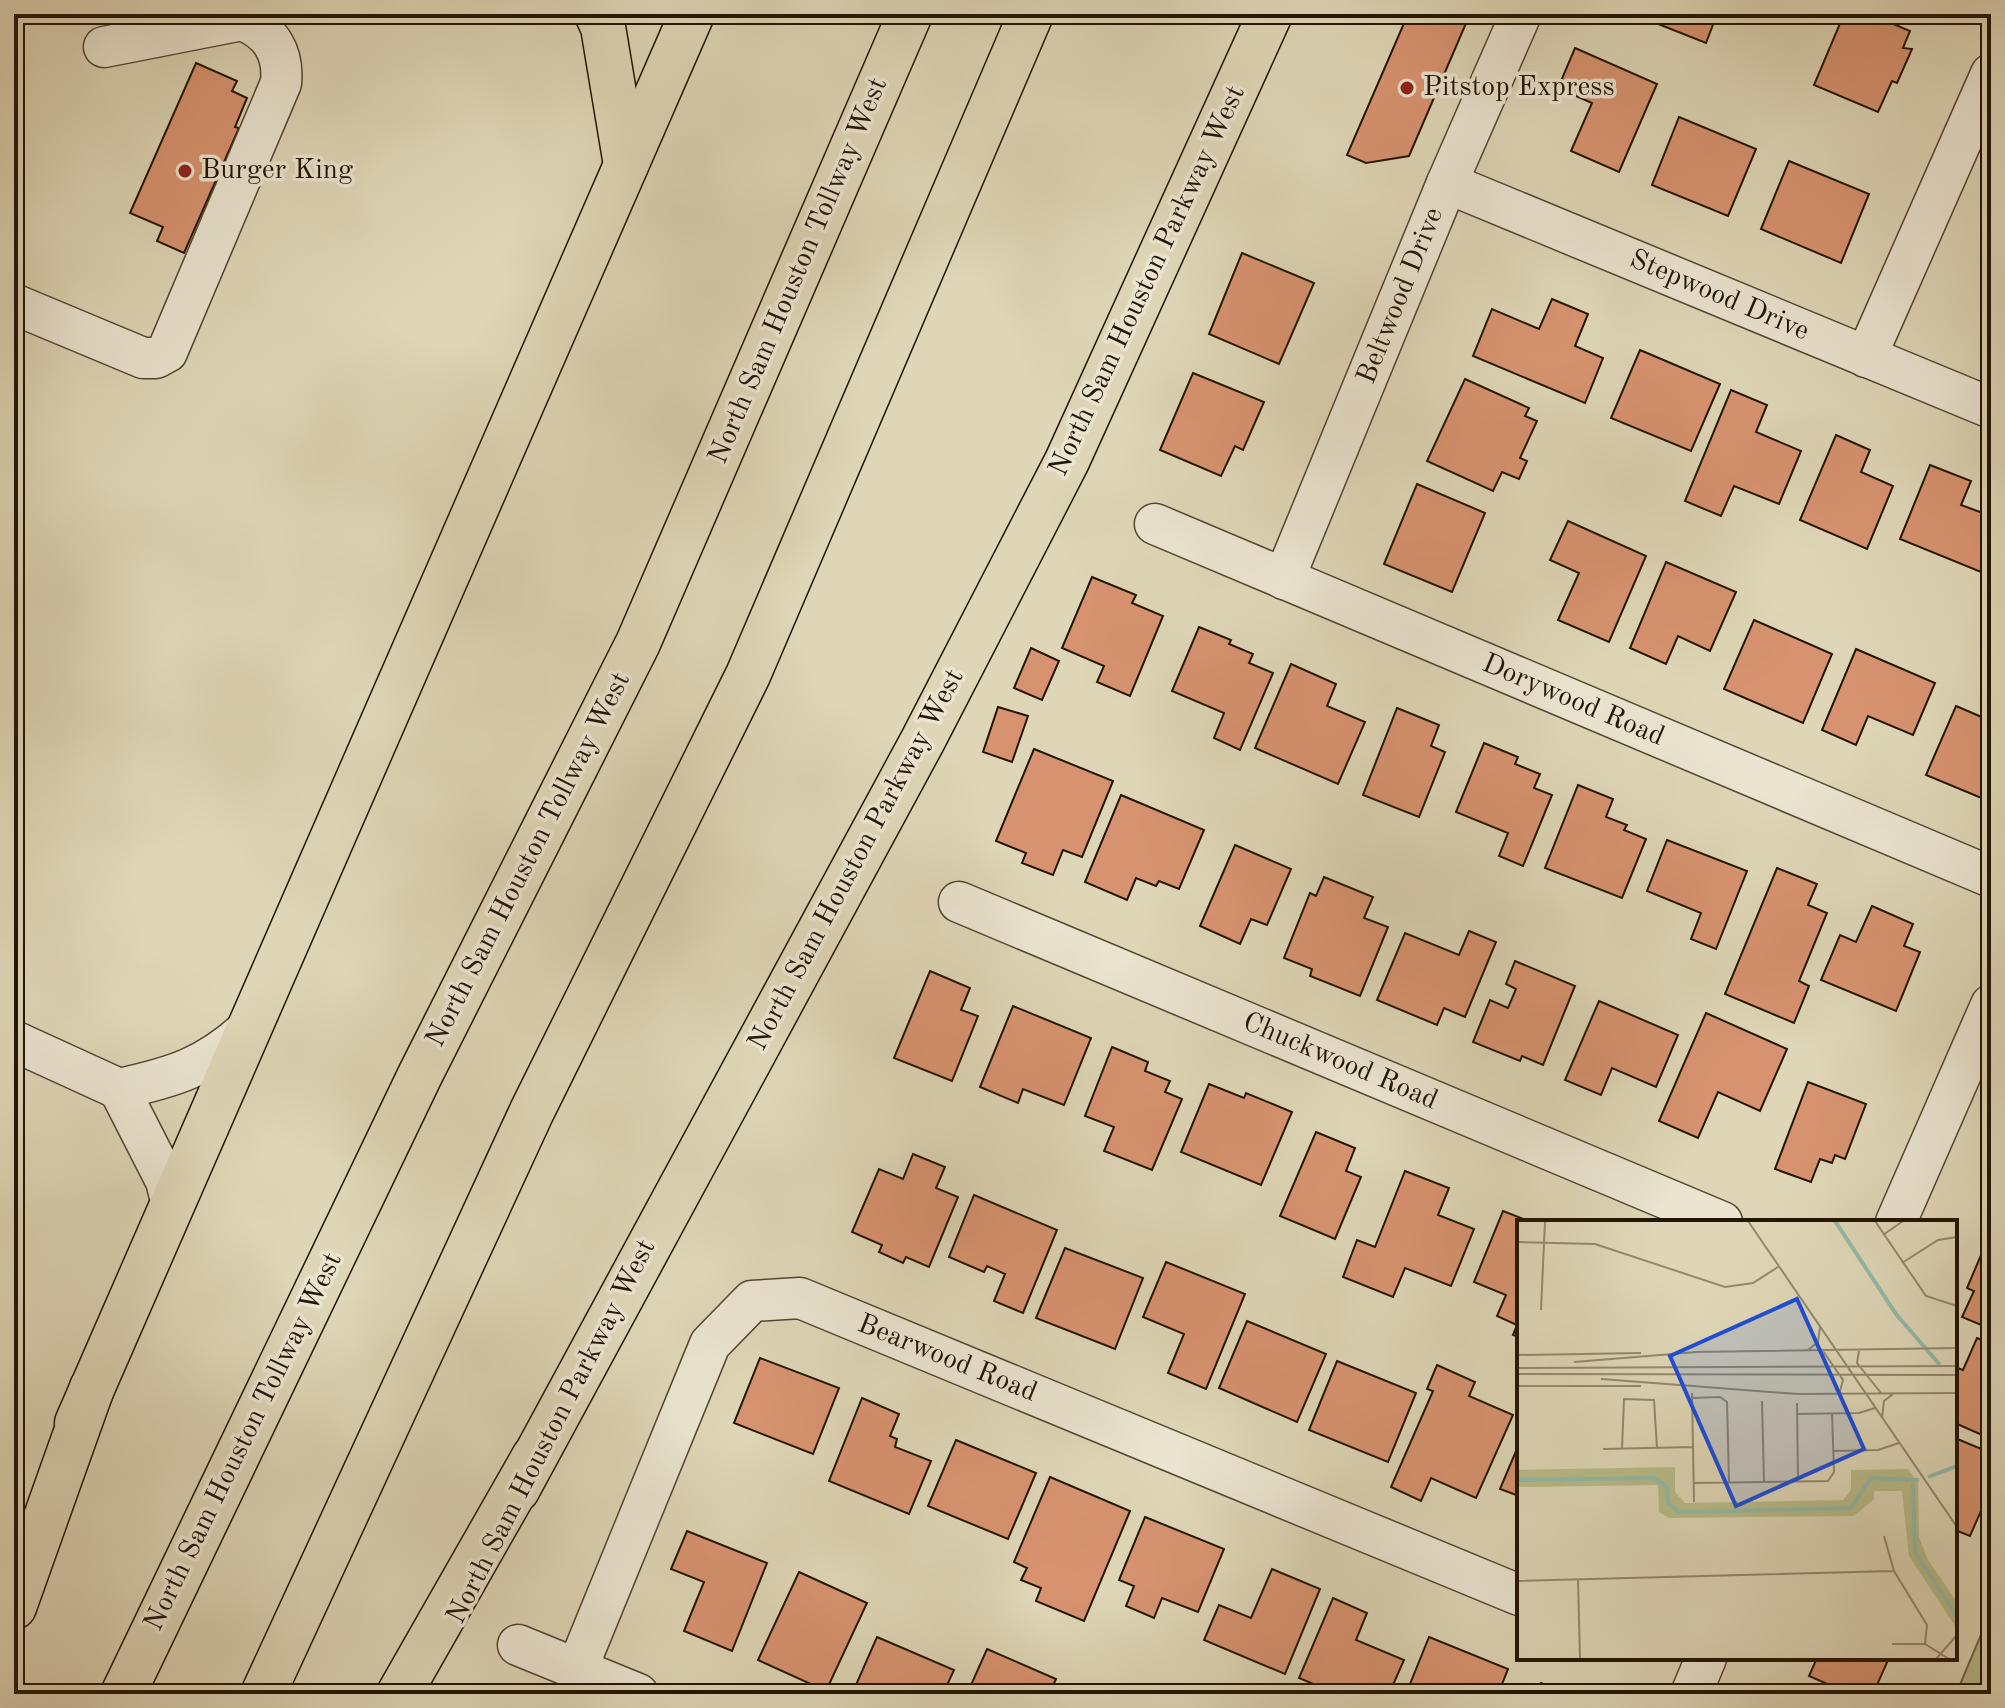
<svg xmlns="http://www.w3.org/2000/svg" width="2005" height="1708" viewBox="0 0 2005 1708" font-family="'Old Standard TT',serif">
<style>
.green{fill:#b8bc89;stroke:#6e6847;stroke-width:2}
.building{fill:#d7936f;stroke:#231505;stroke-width:2}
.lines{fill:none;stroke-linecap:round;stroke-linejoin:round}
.minor-casing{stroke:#524531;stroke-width:43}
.major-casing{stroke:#231505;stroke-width:47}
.highway-casing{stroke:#231505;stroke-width:47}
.minor{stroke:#eae4d0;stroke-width:40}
.major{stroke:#ded6b6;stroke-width:44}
.highway{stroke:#ded6b6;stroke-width:44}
.poi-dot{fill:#8f2418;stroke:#eae4d0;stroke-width:3}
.labels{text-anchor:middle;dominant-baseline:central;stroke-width:7;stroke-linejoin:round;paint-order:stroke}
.poi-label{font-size:28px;fill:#231505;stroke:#eae4d0;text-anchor:start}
.street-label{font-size:28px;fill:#231505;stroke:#eae4d0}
.inset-river{fill:none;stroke:#94baa8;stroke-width:4}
.inset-road{fill:none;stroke:#93896f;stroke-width:2}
.view{fill:#1d4ed8;fill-opacity:0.15;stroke:#1d4ed8;stroke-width:4}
.inset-edge{fill:none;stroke:#231505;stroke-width:4}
</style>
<rect width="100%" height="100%" fill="#ded6b6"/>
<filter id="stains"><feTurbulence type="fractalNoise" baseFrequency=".0025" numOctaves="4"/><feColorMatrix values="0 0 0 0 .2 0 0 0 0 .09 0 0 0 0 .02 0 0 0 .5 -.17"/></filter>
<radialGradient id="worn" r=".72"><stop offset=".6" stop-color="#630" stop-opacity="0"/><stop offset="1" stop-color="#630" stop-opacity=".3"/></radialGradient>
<path class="green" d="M1991,1611V1694H1956Z"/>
<g class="building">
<path d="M1408,14H1450L1467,21L1409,156L1366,163L1347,155Z"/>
<path d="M1633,14H1717L1706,43Z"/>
<path d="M1844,14H1870L1910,31L1903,48L1912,49L1897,83L1892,81L1878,112L1814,85Z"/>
<path d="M1575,48L1657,84L1619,172L1571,151L1592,103L1558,88Z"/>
<path d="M196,63L237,81L232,91L247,98L235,127L239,128L184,253L157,241L163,227L130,213Z"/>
<path d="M1679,117L1756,149L1728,216L1652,185Z"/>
<path d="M1789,161L1869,194L1841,263L1761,229Z"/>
<path d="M1991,244V270L1982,266Z"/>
<path d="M1242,253L1314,283L1279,364L1209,334Z"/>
<path d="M1552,299L1588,314L1575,346L1603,358L1585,403L1473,356L1492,309L1539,329Z"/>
<path d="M1640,350L1720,384L1691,451L1611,418Z"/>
<path d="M1193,373L1264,402L1243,450L1235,446L1221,476L1160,450Z"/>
<path d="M1465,379L1529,408L1525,416L1537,421L1520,458L1527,461L1519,479L1502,472L1493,491L1427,461Z"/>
<path d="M1731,390L1767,405L1756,432L1801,451L1779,504L1734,486L1721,516L1685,501Z"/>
<path d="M1836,435L1870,450L1861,472L1893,486L1867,549L1800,520Z"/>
<path d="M1930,465L1971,481L1961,505L1991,516V546L1981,572L1900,539Z"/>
<path d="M1417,484L1485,513L1452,592L1384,564Z"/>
<path d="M1568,521L1646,556L1609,642L1558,620L1579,573L1550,560Z"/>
<path d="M1666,562L1736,592L1710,651L1678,636L1666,664L1630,648Z"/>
<path d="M1092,577L1136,595L1132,603L1163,616L1130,696L1097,682L1104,666L1062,648Z"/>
<path d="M1754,620L1832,654L1803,723L1724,689Z"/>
<path d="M1199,627L1231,640L1229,644L1253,654L1249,663L1273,673L1240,750L1214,738L1224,713L1172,691Z"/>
<path d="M1031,648L1059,661L1042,700L1014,688Z"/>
<path d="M1856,649L1935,683L1913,735L1868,716L1856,745L1822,730Z"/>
<path d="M1291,664L1336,684L1327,706L1365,722L1338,784L1255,748Z"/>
<path d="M1956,706L1991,721V802L1926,775Z"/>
<path d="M998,707L1028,716L1012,762L983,752Z"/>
<path d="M1397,708L1439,725L1431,746L1445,752L1419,817L1363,795Z"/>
<path d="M1484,743L1518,757L1515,764L1540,774L1534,788L1552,795L1523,866L1499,856L1508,833L1456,812Z"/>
<path d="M1034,749L1113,781L1082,857L1063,850L1053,875L1022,863L1026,853L996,841Z"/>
<path d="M1578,785L1613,799L1606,817L1627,825L1624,830L1646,839L1622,898L1545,868Z"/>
<path d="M1121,795L1204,830L1179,889L1159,881L1156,886L1136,878L1127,900L1085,882Z"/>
<path d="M1667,840L1747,871L1716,949L1691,939L1701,913L1647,891Z"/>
<path d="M1235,845L1291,869L1267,925L1251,919L1240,944L1200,926Z"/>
<path d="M1777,868L1817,884L1808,905L1827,913L1799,981L1809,986L1794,1023L1725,994Z"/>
<path d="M1324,877L1373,897L1364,918L1388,927L1360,996L1310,976L1312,969L1284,958L1310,893L1316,896Z"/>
<path d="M1872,906L1913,924L1904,946L1920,952L1896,1011L1821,980L1840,935L1856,942Z"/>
<path d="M1469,931L1496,942L1465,1017L1444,1008L1437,1025L1377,1000L1405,933L1459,955Z"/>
<path d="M1515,961L1575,986L1543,1065L1522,1056L1520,1061L1473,1042L1490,1000L1508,1008L1516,989L1506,984Z"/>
<path d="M930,971L970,988L961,1010L978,1016L952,1081L894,1058Z"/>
<path d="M1599,1001L1678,1035L1656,1087L1612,1068L1601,1095L1565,1080Z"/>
<path d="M1013,1006L1091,1038L1064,1105L1023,1089L1018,1103L980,1087Z"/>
<path d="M1706,1013L1787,1049L1760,1111L1718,1092L1698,1138L1659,1121Z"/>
<path d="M1112,1047L1148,1062L1145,1071L1170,1081L1165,1092L1182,1099L1152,1170L1104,1151L1114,1127L1085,1116Z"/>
<path d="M1808,1082L1866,1104L1845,1159L1835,1155L1832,1163L1820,1159L1811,1182L1775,1169Z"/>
<path d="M1209,1084L1244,1098L1246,1093L1292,1112L1261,1185L1181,1152Z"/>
<path d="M1316,1132L1355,1148L1346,1171L1361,1177L1335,1239L1280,1216Z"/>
<path d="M913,1154L945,1167L936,1188L958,1197L929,1267L906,1257L903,1263L879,1252L882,1245L852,1232L879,1169L903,1179Z"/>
<path d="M1405,1171L1449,1188L1438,1215L1474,1229L1451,1286L1405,1268L1393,1297L1343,1277L1357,1240L1375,1247Z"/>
<path d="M974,1195L1057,1230L1023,1313L994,1301L1005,1274L987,1266L984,1272L949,1257Z"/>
<path d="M1503,1211L1531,1222H1519V1337L1513,1335L1517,1325L1497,1316L1506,1295L1474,1282Z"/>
<path d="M1987,1241L1991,1243V1329L1962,1317L1974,1291L1967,1288Z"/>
<path d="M1065,1248L1143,1278L1115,1349L1036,1318Z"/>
<path d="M1166,1262L1245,1294L1206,1389L1168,1373L1184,1334L1143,1317Z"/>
<path d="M1247,1321L1326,1354L1297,1422L1219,1388Z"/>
<path d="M1977,1338L1991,1344V1439L1955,1423V1367L1963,1370Z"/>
<path d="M760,1358L839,1388L813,1454L734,1423Z"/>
<path d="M1337,1361L1416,1393L1388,1462L1309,1430Z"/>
<path d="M1437,1365L1475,1382L1469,1396L1513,1415L1476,1498L1431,1478L1421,1501L1391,1487L1433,1391L1427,1389Z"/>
<path d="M862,1398L899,1414L890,1436L897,1439L895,1447L931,1461L909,1514L829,1481Z"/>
<path d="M1955,1438L1991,1453V1488L1970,1536L1955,1530Z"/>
<path d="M956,1440L1036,1473L1008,1539L928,1506Z"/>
<path d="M1519,1444V1496L1500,1489Z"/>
<path d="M1050,1477L1130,1511L1084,1621L1036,1601L1041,1588L1021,1580L1027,1568L1014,1562Z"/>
<path d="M1145,1517L1224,1549L1198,1612L1162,1598L1154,1618L1126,1606L1134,1586L1119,1580Z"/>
<path d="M687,1531L767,1563L732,1651L684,1631L704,1582L671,1569Z"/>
<path d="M1272,1569L1320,1589L1285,1674L1204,1640L1219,1605L1251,1618Z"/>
<path d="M799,1572L867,1603L826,1691L758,1660Z"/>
<path d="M1333,1598L1367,1613L1356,1640L1404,1660L1389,1694H1337L1299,1678Z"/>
<path d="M877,1637L954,1670L943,1694H852Z"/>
<path d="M1429,1637L1508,1669L1498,1694H1406Z"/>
<path d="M987,1649L1056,1679L1049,1694H967Z"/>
<path d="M1817,1658H1889L1873,1694H1850L1809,1676Z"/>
<path d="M1541,1683L1566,1694H1536Z"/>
</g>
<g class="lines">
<g class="minor-casing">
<g id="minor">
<path d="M1447,183L1991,408"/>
<path d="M16,305L143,358H156L167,352L281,83C284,53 271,31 242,20L104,47"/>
<path d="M1866,357L1991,74"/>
<path d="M1155,524L1991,877"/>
<path d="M1284,579L1447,183L1521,14"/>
<path d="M959,902L1722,1222"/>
<path d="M14,1041L119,1089"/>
<path d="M172,1205L166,1181L119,1089C174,1077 207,1067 249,1028"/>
<path d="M1896,1222L1991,1005"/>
<path d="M518,1645L638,1694"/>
<path d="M577,1669L710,1344L752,1301L800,1298L1519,1595"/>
<path d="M1691,1694L1706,1658"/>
</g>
</g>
<g class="major-casing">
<g id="major">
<path d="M597,14L603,27L626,165"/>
<path d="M77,1423L692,14"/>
<path d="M517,1490L923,740L1067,461L1270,14"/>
</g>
</g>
<g class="highway-casing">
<g id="highway">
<path d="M14,1607L92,1388"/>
<path d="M123,1694L420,1075L638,643L910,14"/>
<path d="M263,1694L532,1111L748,675L1031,14"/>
<path d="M399,1694L534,1457"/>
</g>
</g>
<use href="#minor" class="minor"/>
<use href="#major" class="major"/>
<use href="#highway" class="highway"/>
</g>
<g class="poi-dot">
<circle cx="1407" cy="88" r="8"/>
<circle cx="185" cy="171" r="8"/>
</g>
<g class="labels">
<g class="poi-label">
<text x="1423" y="88">Pitstop Express</text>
<text x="201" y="171">Burger King</text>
</g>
<g class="street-label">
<text transform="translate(799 271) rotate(-67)">North Sam Houston Tollway West</text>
<text transform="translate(1148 281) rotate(-65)">North Sam Houston Parkway West</text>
<text transform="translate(1401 296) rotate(-68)">Beltwood Drive</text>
<text transform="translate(1719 296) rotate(23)">Stepwood Drive</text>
<text transform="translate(1573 701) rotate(23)">Dorywood Road</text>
<text transform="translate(529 860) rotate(-63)">North Sam Houston Tollway West</text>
<text transform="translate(857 860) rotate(-62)">North Sam Houston Parkway West</text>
<text transform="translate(1340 1062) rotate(23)">Chuckwood Road</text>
<text transform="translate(947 1359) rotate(22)">Bearwood Road</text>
<text transform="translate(552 1432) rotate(-63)">North Sam Houston Parkway West</text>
<text transform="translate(244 1442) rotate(-64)">North Sam Houston Tollway West</text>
</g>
</g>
<g transform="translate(1517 1220)">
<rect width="440" height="440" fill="#ded6b6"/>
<path d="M158,247V272L168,283L326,280L334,270V250L391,249L401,263L402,317L411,340L440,382V409L392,336L385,271H357V279L337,296L152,298L142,292L141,265L0,267V250Z" fill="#b8bc89"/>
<path class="inset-river" d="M318,1L379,94L423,145M411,257L440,246M0,260L137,258L150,267L151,283L161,292L334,288L354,258L402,260M396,263L398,332L440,397"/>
<path class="inset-road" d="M231,1L440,307M358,1L409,76L440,86M366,15L386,1M0,22L78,24L208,67L236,63L261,47M385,43L421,20L440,17M24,90L28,1M291,130L301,122L303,107M306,131L326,160L322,175M342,131L340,143L364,173M176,132L440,128M0,135L124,133M57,142L180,132M0,148L440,146M0,154L440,155M84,159L189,167M0,166H124M188,167L281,174L440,173M175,173L177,282M175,178L203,177L210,182L212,262M245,181L247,262M280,183L281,261M280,194L342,193L358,188M365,198L367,181L376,174M86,229L176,227M105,229L107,179L137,180L140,228M316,231L361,230L382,223M177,263L311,261L317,252L315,193M367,316L377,351L410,405L408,424M61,360L63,439M0,361L377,351M375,424H408L432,439M419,439L440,415"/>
<path class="view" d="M280,79L347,229L219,286L153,136Z"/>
<rect width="440" height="440" class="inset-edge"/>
</g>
<rect width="2005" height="1708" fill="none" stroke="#ded6b6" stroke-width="48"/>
<rect x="16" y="16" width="1973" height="1676" fill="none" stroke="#231505" stroke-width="4"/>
<rect x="24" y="24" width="1957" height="1660" fill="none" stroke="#231505" stroke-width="2"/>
<rect width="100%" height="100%" filter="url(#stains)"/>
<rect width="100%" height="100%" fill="url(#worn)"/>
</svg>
